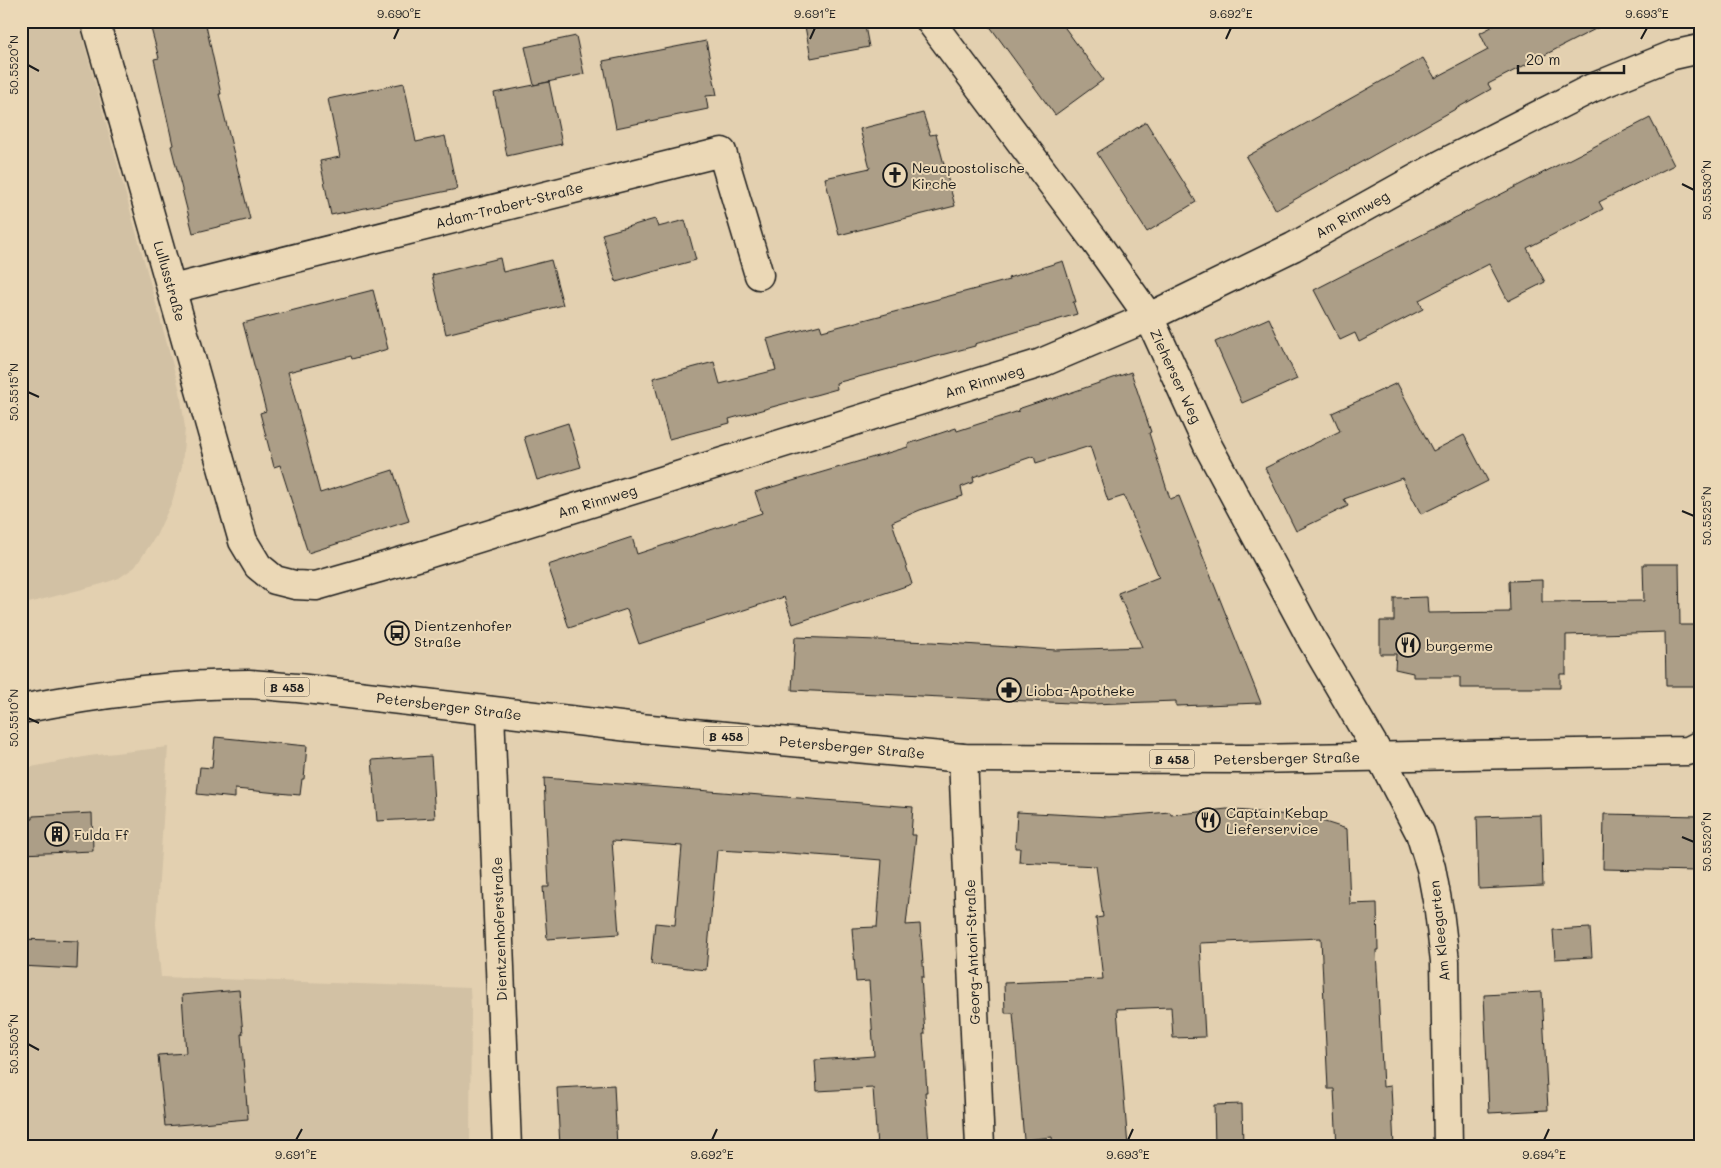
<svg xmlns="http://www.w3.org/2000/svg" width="1721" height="1168" viewBox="0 0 1721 1168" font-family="Mali,sans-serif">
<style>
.built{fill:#d2c1a4}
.building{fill:#ac9e87;stroke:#1c1c1c}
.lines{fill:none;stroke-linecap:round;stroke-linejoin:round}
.minor-casing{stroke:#1c1c1c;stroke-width:31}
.major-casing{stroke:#1c1c1c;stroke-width:31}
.minor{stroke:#ebd8b6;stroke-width:28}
.major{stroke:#ebd8b6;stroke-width:28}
.ticks{fill:none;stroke:#1c1c1c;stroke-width:2}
.labels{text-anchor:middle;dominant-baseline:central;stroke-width:4;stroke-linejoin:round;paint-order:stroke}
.shield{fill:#ebd8b6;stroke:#5a544a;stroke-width:1}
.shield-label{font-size:12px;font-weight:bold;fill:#1c1c1c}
.poi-label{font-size:14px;fill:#1c1c1c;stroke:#ebd8b6;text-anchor:start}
.street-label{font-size:14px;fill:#1c1c1c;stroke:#ebd8b6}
.neatline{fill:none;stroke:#1c1c1c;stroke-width:2}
.ticks-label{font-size:12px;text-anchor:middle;fill:#1c1c1c}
</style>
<rect width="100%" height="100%" fill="#e3d0b0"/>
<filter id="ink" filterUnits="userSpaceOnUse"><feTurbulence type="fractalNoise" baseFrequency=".02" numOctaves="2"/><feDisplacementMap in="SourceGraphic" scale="10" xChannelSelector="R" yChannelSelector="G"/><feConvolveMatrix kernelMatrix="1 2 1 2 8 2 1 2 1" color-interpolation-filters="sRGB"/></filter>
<g filter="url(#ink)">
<g class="built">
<path d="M21,21H78L180,391L185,428L182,466L172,502L156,536L135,567L119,578L102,584L21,605Z"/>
<path d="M168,747L156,924L161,977L470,988L471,1008L470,1147H21V769L89,756Z"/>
</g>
<g class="building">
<path d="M149,21H205L221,94H219L250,219L193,233L171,146L173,145L154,59L159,58Z"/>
<path d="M804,21H864L869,47L811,58Z"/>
<path d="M986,21H1060L1103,80L1055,115Z"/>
<path d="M1503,21H1611L1488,84L1491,89L1276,210L1246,157L1423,58L1435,78L1488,50L1480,33Z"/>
<path d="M576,36L584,74L534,85L525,47Z"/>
<path d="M706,41L717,95L706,96L708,109L616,128L603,61Z"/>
<path d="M549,82L562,144L507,156L494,93Z"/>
<path d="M404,83L416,142L445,136L457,189L331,215L320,161L340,157L328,99Z"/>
<path d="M923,113L930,135L936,134L955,206L839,235L825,178L870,168L860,129Z"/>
<path d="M1650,118L1674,165L1599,202L1603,209L1527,248L1545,282L1508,301L1489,264L1419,300L1423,309L1359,342L1355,333L1340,340L1314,290Z"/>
<path d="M1146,122L1196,202L1147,232L1097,153Z"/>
<path d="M655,219L658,227L685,220L696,260L616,282L602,234Z"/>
<path d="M500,258L503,272L551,260L563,305L446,334L432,275Z"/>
<path d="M1063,261L1076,302H1073L1077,314L975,344V346L836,383L837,389L729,419L730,423L669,439L653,378L714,362L720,384L776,370L767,339L820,325L822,331L913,307L912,306L1009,280L1008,278Z"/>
<path d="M373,290L388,349L352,359L351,356L288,372L320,493L393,470L409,521L308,553L280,465L274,467L260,413L266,411L243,323Z"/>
<path d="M1269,318L1297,379L1242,403L1215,342Z"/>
<path d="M1131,372L1151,432L1149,433L1170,499L1179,496L1261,703L1176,706V701L1092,704L792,690L795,637L932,642L1056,650L1142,647L1118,593L1159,577L1124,496L1108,501L1090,446L1036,463L1034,456L973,477L974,482L961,487L963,496L920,510L892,522L912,584L793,624L784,597L639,644L627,609L569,628L548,565L632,537L637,554L762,513L755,492L908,447V444L956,428L957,431L1019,411L1018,409L1051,398L1052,399Z"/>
<path d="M1397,383L1433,451L1464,435L1488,481L1421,514L1402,478L1344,499L1348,506L1296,531L1265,468L1340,431L1332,413Z"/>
<path d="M568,423L581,467L537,480L524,437Z"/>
<path d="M1643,564H1679L1680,625H1700V686H1666L1665,632L1566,635V674H1560V688H1460V677H1413V673L1395,669L1396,654H1380V621H1394V598L1427,597L1428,613L1510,612L1509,581L1542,580V602L1644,601Z"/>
<path d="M215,737L307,746L304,779H302L300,795L235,789V798L197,794L200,767L212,768Z"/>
<path d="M431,756L435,818L377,821L372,760Z"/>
<path d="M544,778L913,807L911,835H916L906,925L920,924L924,977H921L925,1034H923L927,1092H925L929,1144L877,1147L873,1088L817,1091L815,1060L874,1056L869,981L856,982L852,928L877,927L882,860L775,852V853L717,850L706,970L651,964L655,923L675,925L682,846L612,841L619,934L547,939L543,887H549Z"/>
<path d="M1227,809L1309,817L1347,829L1350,904L1377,903L1378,950H1376L1383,1087L1391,1086L1394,1147H1337L1334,1089H1328L1321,938L1200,943L1205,1037L1173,1038L1171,1007L1117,1009L1128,1147H1053L1052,1137L1024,1140L1013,1013H1005L1004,983L1103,979L1096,918L1103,917L1096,866L1019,862L1020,848H1015L1017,812L1109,817L1170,812L1171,815Z"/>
<path d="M92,813L93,851L21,854V820L33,819V816Z"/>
<path d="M1604,814L1699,816L1698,871L1603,869Z"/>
<path d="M1541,815L1543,886L1479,889L1477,817Z"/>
<path d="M1590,928L1592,957L1555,959L1553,930Z"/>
<path d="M21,939L78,941L77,969L21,966Z"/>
<path d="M239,990L243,1034H241L248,1119L165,1126L158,1055L186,1053L182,995Z"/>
<path d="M1542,992L1548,1110L1489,1113L1484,995Z"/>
<path d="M614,1085L617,1147H560L557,1088Z"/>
<path d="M1242,1104L1243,1147H1215L1214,1105Z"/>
</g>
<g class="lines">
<g class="minor-casing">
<g id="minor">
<path d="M95,21L243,541L258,566L275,580L295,585L316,586L417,557L1041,363L1149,317L1293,247L1442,164L1592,88L1673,55L1700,49"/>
<path d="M930,21L1095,241L1149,317L1208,446L1312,640L1380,756L1420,833L1431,868L1439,911L1445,961L1448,1147"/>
<path d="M172,289L722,152L759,275"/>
<path d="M490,711L507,1147"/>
<path d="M963,758L980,1147"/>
</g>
</g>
<g class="major-casing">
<path id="major" d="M21,709C96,694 172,684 249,684C265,685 282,687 298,688L629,727L963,758L1247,759L1688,751L1700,745"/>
</g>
<use href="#minor" class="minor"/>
<use href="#major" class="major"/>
</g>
</g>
<path class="ticks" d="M394,39L399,28M810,39L815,28M1226,39L1231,28M1641,39L1647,28M28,65L39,71M1682,184L1694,190M28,392L39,397M1682,511L1694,516M28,718L39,723M1682,837L1694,842M28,1044L39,1050M296,1140L302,1129M712,1140L717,1129M1128,1140L1133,1129M1544,1140L1549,1129"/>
<defs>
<g id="church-ring" transform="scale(1.25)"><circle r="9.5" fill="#ebd8b6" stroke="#1c1c1c" stroke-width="1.5"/><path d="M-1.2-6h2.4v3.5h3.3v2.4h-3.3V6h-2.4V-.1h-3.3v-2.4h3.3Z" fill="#1c1c1c"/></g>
<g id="bus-ring" transform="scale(1.25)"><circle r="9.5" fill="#ebd8b6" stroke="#1c1c1c" stroke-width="1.5"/><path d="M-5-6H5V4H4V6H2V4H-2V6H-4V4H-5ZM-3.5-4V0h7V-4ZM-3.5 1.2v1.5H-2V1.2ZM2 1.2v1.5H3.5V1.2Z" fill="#1c1c1c"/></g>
<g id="restaurant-ring" transform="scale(1.25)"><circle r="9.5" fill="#ebd8b6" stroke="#1c1c1c" stroke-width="1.5"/><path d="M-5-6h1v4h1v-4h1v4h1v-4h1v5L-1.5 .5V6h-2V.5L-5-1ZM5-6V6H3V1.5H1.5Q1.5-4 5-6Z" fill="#1c1c1c"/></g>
<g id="pharmacy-ring" transform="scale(1.25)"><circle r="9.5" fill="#ebd8b6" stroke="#1c1c1c" stroke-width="1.5"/><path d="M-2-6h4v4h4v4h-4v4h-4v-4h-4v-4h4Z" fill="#1c1c1c"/></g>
<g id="building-ring" transform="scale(1.25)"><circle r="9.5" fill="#ebd8b6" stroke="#1c1c1c" stroke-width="1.5"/><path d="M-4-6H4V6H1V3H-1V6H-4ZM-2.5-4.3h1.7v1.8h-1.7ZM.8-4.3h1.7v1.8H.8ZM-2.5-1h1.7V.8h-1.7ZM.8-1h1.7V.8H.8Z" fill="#1c1c1c"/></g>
</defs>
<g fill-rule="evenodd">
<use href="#church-ring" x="895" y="175"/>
<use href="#bus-ring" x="397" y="633"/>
<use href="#restaurant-ring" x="1408" y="645"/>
<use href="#pharmacy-ring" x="1009" y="690"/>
<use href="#restaurant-ring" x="1208" y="820"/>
<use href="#building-ring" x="57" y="834"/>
</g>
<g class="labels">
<g class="shield">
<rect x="264.5" y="677.5" width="45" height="19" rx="4"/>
<rect x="703.5" y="726.5" width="45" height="19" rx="4"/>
<rect x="1149.5" y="749.5" width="45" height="19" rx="4"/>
</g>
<g class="shield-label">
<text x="287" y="687">B 458</text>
<text x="726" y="736">B 458</text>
<text x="1172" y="759">B 458</text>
</g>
<g class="poi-label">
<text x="912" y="167">Neuapostolische<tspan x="912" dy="16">Kirche</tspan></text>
<text x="414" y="625">Dientzenhofer<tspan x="414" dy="16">Straße</tspan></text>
<text x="1426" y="645">burgerme</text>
<text x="1026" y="690">Lioba-Apotheke</text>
<text x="1226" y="812">Captain Kebap<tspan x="1226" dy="16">Lieferservice</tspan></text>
<text x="74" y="834">Fulda Ff</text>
</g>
<g class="street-label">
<text transform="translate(509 205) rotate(-14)">Adam-Trabert-Straße</text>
<text transform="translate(1352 214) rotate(-29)">Am Rinnweg</text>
<text transform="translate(170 281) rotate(74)">Lullusstraße</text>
<text transform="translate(1176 376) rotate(65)">Zieherser Weg</text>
<text transform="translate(984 381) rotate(-17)">Am Rinnweg</text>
<text transform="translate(597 501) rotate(-17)">Am Rinnweg</text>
<text transform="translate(449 706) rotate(7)">Petersberger Straße</text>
<text transform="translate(852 747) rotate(5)">Petersberger Straße</text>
<text transform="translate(1287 758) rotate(-1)">Petersberger Straße</text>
<text transform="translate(499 929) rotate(-92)">Dientzenhoferstraße</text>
<text transform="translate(1439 931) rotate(-96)">Am Kleegarten</text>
<text transform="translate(972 952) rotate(-92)">Georg-Antoni-Straße</text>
</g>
</g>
<rect width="1721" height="1168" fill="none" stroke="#ebd8b6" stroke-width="55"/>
<path d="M1518 65v8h106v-8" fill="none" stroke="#1c1c1c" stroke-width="2.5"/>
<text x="1526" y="65" font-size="15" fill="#1c1c1c" stroke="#ebd8b6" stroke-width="4" paint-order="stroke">20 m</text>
<rect x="28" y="28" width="1666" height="1112" class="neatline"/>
<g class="ticks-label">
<text x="399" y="18">9.690°E</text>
<text x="815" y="18">9.691°E</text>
<text x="1231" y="18">9.692°E</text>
<text x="1647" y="18">9.693°E</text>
<text transform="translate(14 65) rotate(-90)" y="4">50.5520°N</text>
<text transform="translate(1707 190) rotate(-90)" y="4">50.5530°N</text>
<text transform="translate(14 392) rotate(-90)" y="4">50.5515°N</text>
<text transform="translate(1707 516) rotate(-90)" y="4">50.5525°N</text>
<text transform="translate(14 718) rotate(-90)" y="4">50.5510°N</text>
<text transform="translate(1707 842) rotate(-90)" y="4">50.5520°N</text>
<text transform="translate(14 1044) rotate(-90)" y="4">50.5505°N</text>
<text x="296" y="1159">9.691°E</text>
<text x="712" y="1159">9.692°E</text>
<text x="1128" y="1159">9.693°E</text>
<text x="1544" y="1159">9.694°E</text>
</g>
</svg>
